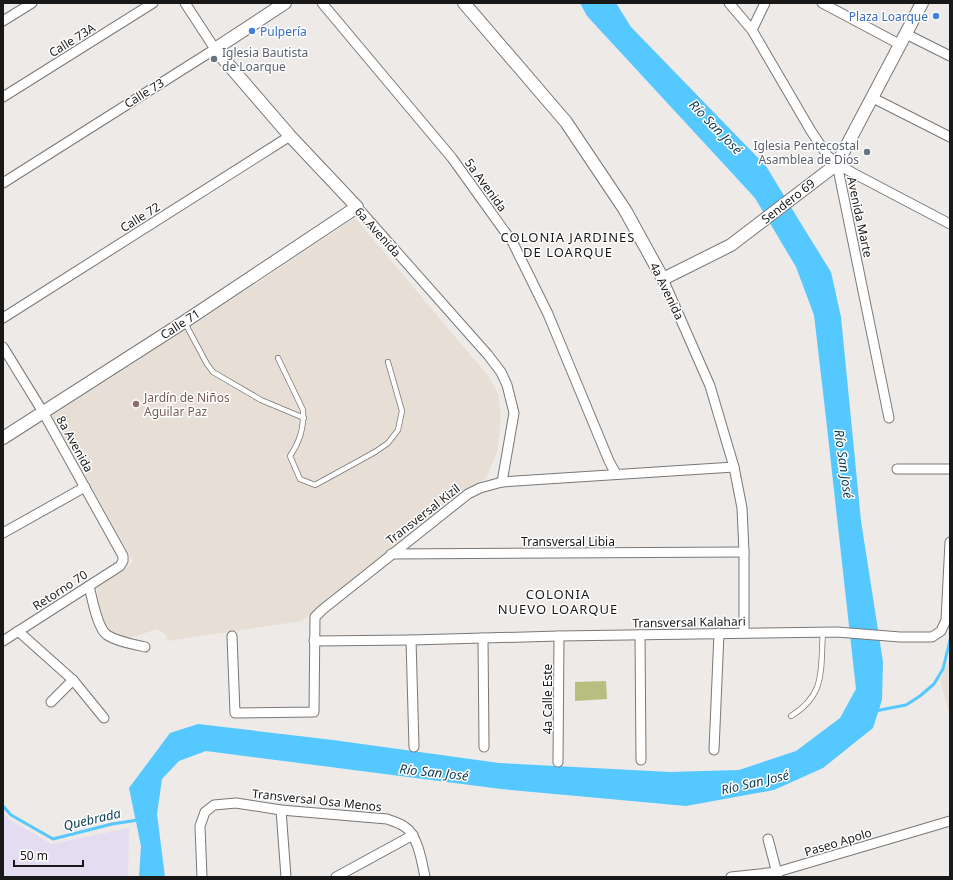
<svg xmlns="http://www.w3.org/2000/svg" width="953" height="880" viewBox="0 0 953 880" font-family="'Noto Sans',sans-serif">
<style>
.industrial{fill:#e4ddf2}
.built{fill:#e7ded6}
.green{fill:#b6bf80}
.water{fill:#55c8ff}
.lines{fill:none;stroke-linecap:round;stroke-linejoin:round}
.stream{stroke:#55c8ff;stroke-width:3}
.service-casing{stroke:#7a7876;stroke-width:6}
.minor-casing{stroke:#7a7876;stroke-width:11}
.tertiary-casing{stroke:#7a7876;stroke-width:14}
.service{stroke:#fff;stroke-width:4.5}
.minor{stroke:#fff;stroke-width:9}
.tertiary{stroke:#fff;stroke-width:12}
.shop-dot{fill:#3f7fe0;stroke:#fff;stroke-width:1.5}
.worship-dot{fill:#6b7280;stroke:#fff;stroke-width:1.5}
.education-dot{fill:#8d6e63;stroke:#fff;stroke-width:1.5}
.labels{text-anchor:middle;dominant-baseline:central;stroke-width:3;stroke-linejoin:round;paint-order:stroke}
.shop-label{font-size:12px;fill:#366cbe;stroke:#fff;text-anchor:end}
.street-label{font-size:12px;fill:#191818;stroke:#fff}
.worship-label{font-size:12px;fill:#5b616d;stroke:#fff;text-anchor:start}
.education-label{font-size:12px;fill:#785e54;stroke:#fff;text-anchor:start}
.water-label{font-size:13px;font-style:italic;fill:#0a3d53;stroke:#fff}
.neighbourhood-label{font-size:13px;letter-spacing:1px;fill:#191818;stroke:#fff}
</style>
<rect width="100%" height="100%" fill="#edeae8"/>
<path class="industrial" d="M3,813L9,819L51,844L129,828L128,877H3Z"/>
<g class="built">
<path d="M355,218L489,377L498,394L501,415L498,449L486,478L302,621L167,641L166,635L157,629L130,638L114,635L105,626L100,610L97,588L122,572L133,561L52,416L183,332Z"/>
<path d="M950,658V716L940,680Z"/>
</g>
<path class="green" d="M606,681L607,699L575,701V682Z"/>
<path class="water" d="M580,3H616L631,27L766,166L800,222L831,272L841,317L861,521L883,662L882,700L873,728L823,768L774,790L686,806L501,789L206,751L179,761L162,779L157,814L165,877H139L141,846L129,788L170,733L198,724L333,740L499,763L670,772L739,770L796,751L840,718L856,689L826,418L814,315L796,267L755,198L587,16Z"/>
<g class="lines">
<g class="stream">
<path d="M875,711L906,705L920,696L934,684L943,669L950,640"/>
<path d="M3,806L11,815L53,839L112,824L138,820"/>
</g>
<g class="service-casing">
<g id="service">
<path d="M185,323L207,364L213,372L261,400L304,418"/>
<path d="M278,358L303,410C304,428 300,441 290,456L300,479L315,485L375,452L388,443L398,430L402,411L388,362"/>
<path d="M791,716C827,694 820,669 823,632"/>
</g>
</g>
<g class="minor-casing">
<g id="minor">
<path d="M322,3L452,158L513,243L548,314L609,461L616,474"/>
<path d="M729,3L752,30L811,131L827,155L837,164L853,173L950,224"/>
<path d="M822,3L901,45"/>
<path d="M3,21L32,3"/>
<path d="M752,30L765,3"/>
<path d="M906,34L950,56"/>
<path d="M3,97L153,3"/>
<path d="M873,98L950,137"/>
<path d="M837,164L889,418"/>
<path d="M3,183L215,49L185,3"/>
<path d="M357,207L488,355L501,372L507,385L514,413L502,482"/>
<path d="M663,279L710,386L734,467L742,508L744,552V633"/>
<path d="M3,318L290,136"/>
<path d="M3,347L43,412L123,556V561L120,566L3,641"/>
<path d="M897,469H950"/>
<path d="M3,533L85,487"/>
<path d="M391,554L744,552"/>
<path d="M89,586C92,597 97,628 107,635C118,642 132,644 145,647"/>
<path d="M18,631L73,680L104,718"/>
<path d="M640,635L641,760"/>
<path d="M232,636L235,713L314,712L315,617L322,610L468,494L480,488L502,482L734,467"/>
<path d="M483,638L484,747"/>
<path d="M411,640L414,747"/>
<path d="M314,641L411,640L559,636L837,632L900,637H932L941,631L946,620L950,542"/>
<path d="M51,702L73,680"/>
<path d="M714,750L719,633"/>
<path d="M558,762L559,636"/>
<path d="M281,810L286,877"/>
<path d="M768,839L778,877"/>
<path d="M202,877L200,826L205,812L214,805L236,803L281,810L387,819C393,821 400,823 405,827C418,835 422,863 425,877"/>
<path d="M336,877L413,835"/>
<path d="M731,877L777,872L950,821"/>
</g>
</g>
<g class="tertiary-casing">
<g id="tertiary">
<path d="M464,3L566,122L625,210L663,279L731,245L837,164L922,3"/>
<path d="M3,438L184,322L357,207L290,136L215,49L285,3"/>
</g>
</g>
<use href="#service" class="service"/>
<use href="#minor" class="minor"/>
<use href="#tertiary" class="tertiary"/>
</g>
<g class="shop-dot">
<circle cx="936" cy="16" r="4"/>
<circle cx="252" cy="31" r="4"/>
</g>
<g class="worship-dot">
<circle cx="214" cy="59" r="4"/>
<circle cx="867" cy="152" r="4"/>
</g>
<circle class="education-dot" cx="136" cy="404" r="4"/>
<g class="labels">
<g class="shop-label">
<text x="928" y="16">Plaza Loarque</text>
<text x="260" y="31" text-anchor="start">Pulpería</text>
</g>
<g class="street-label">
<text transform="translate(72 40) rotate(-32)">Calle 73A</text>
<text transform="translate(144 93) rotate(-32)">Calle 73</text>
<text transform="translate(486 185) rotate(54)">5a Avenida</text>
<text transform="translate(788 201) rotate(-38)">Sendero 69</text>
<text transform="translate(140 217) rotate(-32)">Calle 72</text>
<text transform="translate(860 217) rotate(78)">Avenida Marte</text>
<text transform="translate(378 232) rotate(48)">6a Avenida</text>
<text transform="translate(667 291) rotate(64)">4a Avenida</text>
<text transform="translate(180 324) rotate(-33)">Calle 71</text>
<text transform="translate(75 444) rotate(61)">8a Avenida</text>
<text transform="translate(423 514) rotate(-38)">Transversal Kizil</text>
<text x="568" y="541">Transversal Libia</text>
<text transform="translate(60 590) rotate(-33)">Retorno 70</text>
<text transform="translate(689 622) rotate(-1)">Transversal Kalahari</text>
<text transform="translate(547 699) rotate(-90)">4a Calle Este</text>
<text transform="translate(317 800) rotate(6)">Transversal Osa Menos</text>
<text transform="translate(838 842) rotate(-17)">Paseo Apolo</text>
</g>
<g class="worship-label">
<text x="222" y="52">Iglesia Bautista<tspan x="222" dy="14">de Loarque</tspan></text>
<text x="859" y="145" text-anchor="end">Iglesia Pentecostal<tspan x="859" dy="14">Asamblea de Dios</tspan></text>
</g>
<g class="education-label">
<text x="144" y="397">Jardín de Niños<tspan x="144" dy="14">Aguilar Paz</tspan></text>
</g>
<g class="water-label">
<text transform="translate(716 127) rotate(46)">Río San José</text>
<text transform="translate(844 464) rotate(82)">Río San José</text>
<text transform="translate(434 772) rotate(6)">Río San José</text>
<text transform="translate(755 782) rotate(-13)">Río San José</text>
<text transform="translate(92 819) rotate(-13)">Quebrada</text>
</g>
<g class="neighbourhood-label">
<text x="568" y="237">COLONIA JARDINES<tspan x="568" dy="15">DE LOARQUE</tspan></text>
<text x="558" y="594">COLONIA<tspan x="558" dy="15">NUEVO LOARQUE</tspan></text>
</g>
</g>
<rect width="953" height="880" fill="none" stroke="#191818" stroke-width="8"/>
<path d="M14 860v6h69v-6" fill="none" stroke="#191818" stroke-width="2"/>
<text x="20" y="860" font-size="12" fill="#191818" stroke="#ffffff" stroke-width="3" paint-order="stroke">50 m</text>
</svg>
